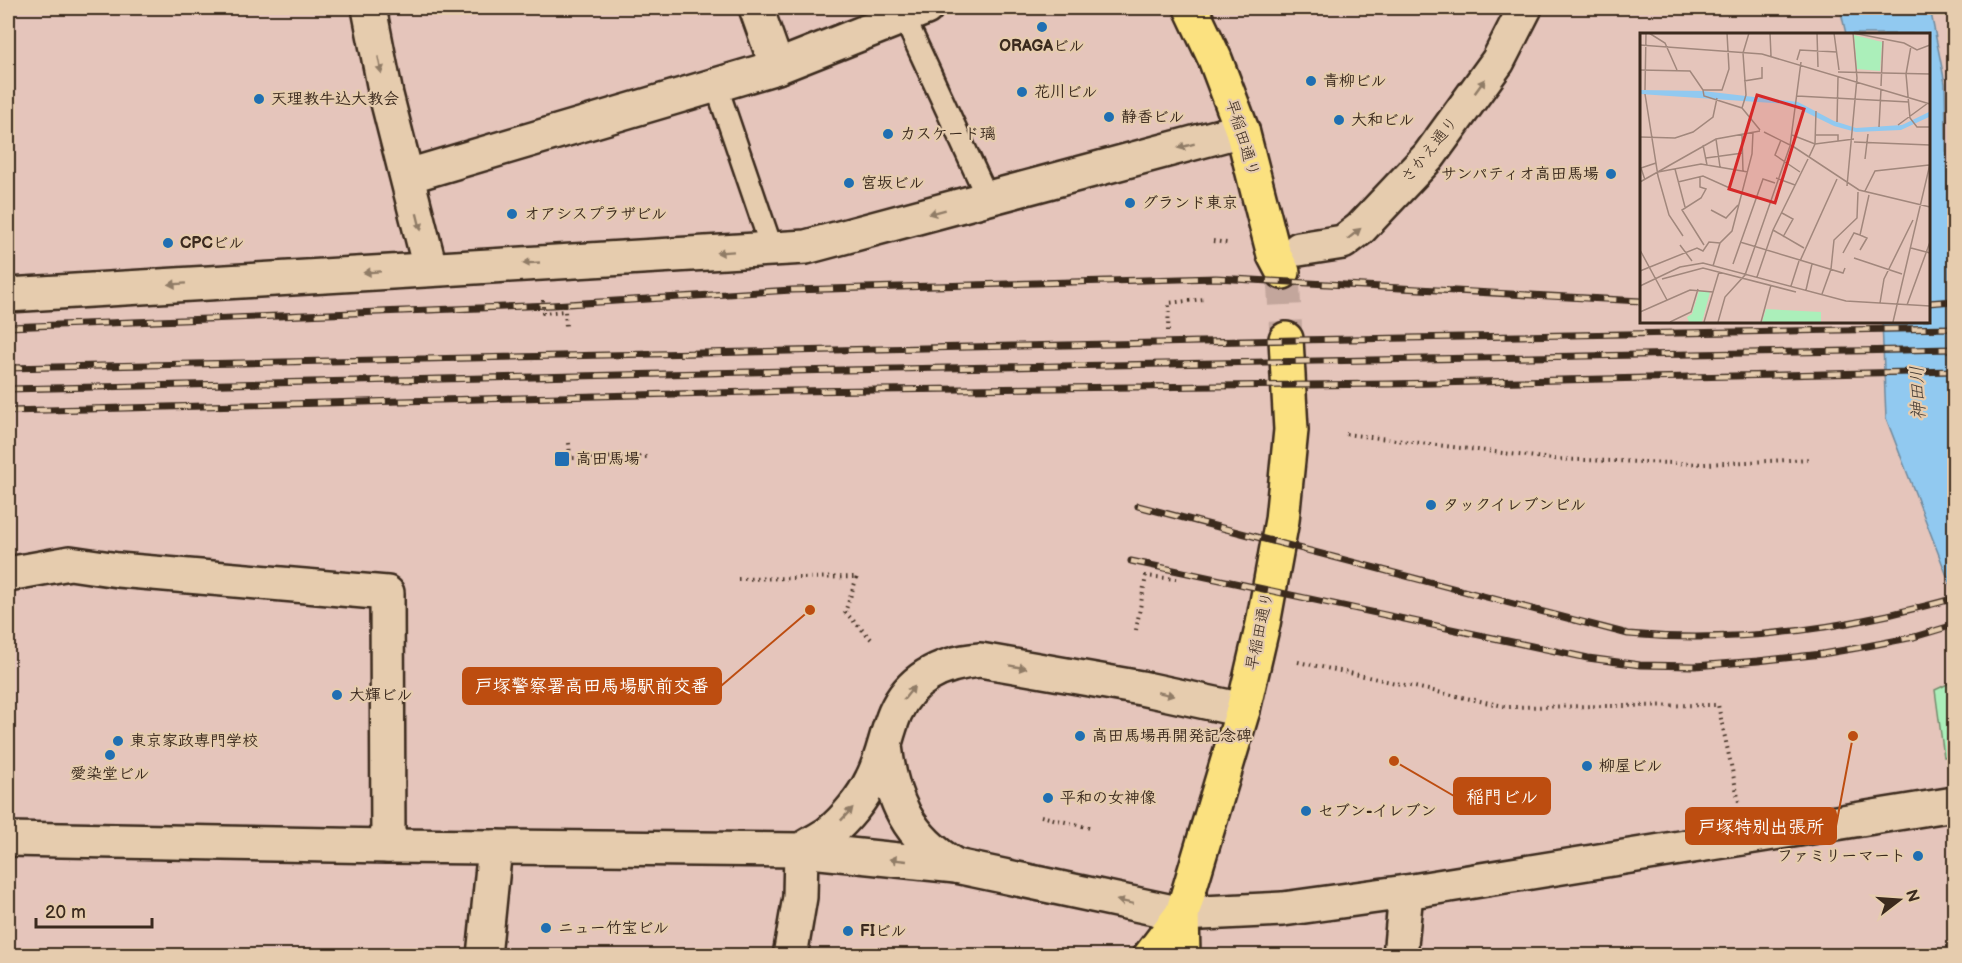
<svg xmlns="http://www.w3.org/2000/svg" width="1962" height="963" viewBox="0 0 1962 963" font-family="'Balsamiq Sans','Klee One',sans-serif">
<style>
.green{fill:#abefba;stroke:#738c6c;stroke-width:1.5}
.water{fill:#91c9f0;stroke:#6f899c;stroke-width:1.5}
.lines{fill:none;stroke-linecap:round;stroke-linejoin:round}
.primary-tunnel{stroke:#c3a69c;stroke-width:33;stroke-dasharray:33 16;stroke-linecap:butt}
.lane-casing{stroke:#3b2a1e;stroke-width:26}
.street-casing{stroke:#3b2a1e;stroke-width:38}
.secondary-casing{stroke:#3b2a1e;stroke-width:38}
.primary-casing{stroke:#3b2a1e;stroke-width:38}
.path{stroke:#3b2a1e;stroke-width:4;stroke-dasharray:1.5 4.5;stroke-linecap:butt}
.lane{stroke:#e6ccae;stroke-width:21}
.street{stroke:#e6ccae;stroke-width:33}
.secondary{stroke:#e6ccae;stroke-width:33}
.primary{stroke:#fbe180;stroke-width:33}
.rail-casing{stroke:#3b2a1e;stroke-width:7}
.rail{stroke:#e6ccae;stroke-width:4.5;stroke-dasharray:14;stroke-linecap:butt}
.path-bridge{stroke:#3b2a1e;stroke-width:4;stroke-dasharray:1.5 4.5;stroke-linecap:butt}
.oneway{fill:#907b66}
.poi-dot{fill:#1f6fb2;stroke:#e6ccae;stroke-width:2}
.labels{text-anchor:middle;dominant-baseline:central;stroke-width:4.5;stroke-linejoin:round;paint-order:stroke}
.poi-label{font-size:16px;font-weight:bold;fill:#3b2a1e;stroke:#e6ccae;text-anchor:start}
.street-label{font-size:16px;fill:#3b2a1e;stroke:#e6ccae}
.water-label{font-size:18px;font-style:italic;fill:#443a33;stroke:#e6ccae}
.inset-road{fill:none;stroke:#a1877c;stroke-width:1.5}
.view{fill:#d62828;fill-opacity:0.15;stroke:#d62828;stroke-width:3}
.inset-edge{fill:none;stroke:#3b2a1e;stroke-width:3}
.leader{fill:none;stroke:#bd4d10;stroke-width:2}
.callout-dot{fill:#bd4d10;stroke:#e6ccae;stroke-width:2}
.callout{fill:#bd4d10;stroke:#bd4d10;stroke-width:2}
.callout-label{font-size:18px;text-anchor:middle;font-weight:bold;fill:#fff}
</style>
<rect width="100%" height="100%" fill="#e5c5bb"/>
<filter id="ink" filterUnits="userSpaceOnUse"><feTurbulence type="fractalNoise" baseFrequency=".0167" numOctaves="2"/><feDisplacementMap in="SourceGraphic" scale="12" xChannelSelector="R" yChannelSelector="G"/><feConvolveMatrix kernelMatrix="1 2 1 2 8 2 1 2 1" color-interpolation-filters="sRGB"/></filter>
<g filter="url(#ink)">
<path class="green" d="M1954,681V755L1944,757L1935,690Z"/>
<path class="water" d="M1840,8H1930L1945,83L1951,395L1954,407V594L1886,418L1882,321H1928V34H1846Z"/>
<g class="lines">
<path class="primary-tunnel" d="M1283,272L1286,339"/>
<g class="lane-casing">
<g id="lane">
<path d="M904,17L988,199"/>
<path d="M716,85L772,249"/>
</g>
</g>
<g class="street-casing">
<g id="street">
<path d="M369,8L386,95L430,268"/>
<path d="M756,8L777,67"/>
<path d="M408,176L777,67L926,8"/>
<path d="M1299,249L1343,242L1360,229L1429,156L1498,61L1525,8"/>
<path d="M8,295L806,247L1242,130"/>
<path d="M8,574L70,563L118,570L387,593L388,846"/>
<path d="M484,956L495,847"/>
<path d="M790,956L800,897L801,850"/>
<path d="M1400,956L1406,892"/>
</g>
</g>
<g class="secondary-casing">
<g id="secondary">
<path d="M885,746C891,799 908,838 956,866"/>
<path d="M8,839L388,846L801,850L956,866L1182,914L1283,909L1406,892L1954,804"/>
<path d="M801,850C810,844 820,839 829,833C846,819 863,798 872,779C883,758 886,734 895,713C911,677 943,663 980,660L1141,688L1243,710"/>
</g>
</g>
<g class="primary-casing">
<g id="primary">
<path d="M1191,8L1215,59L1242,130L1274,255L1283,272"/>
<path d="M1150,956L1182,914"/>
<path d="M1183,956L1182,914L1243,710L1263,624L1282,520L1291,430L1286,339"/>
</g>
</g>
<g class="path">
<path d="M1213,241L1227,243"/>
<path d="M1168,331L1169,303L1204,299"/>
<path d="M1346,434L1552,459L1704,464L1811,459"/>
<path d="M569,443L570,458L648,457"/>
<path d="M738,579L857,577L845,612L871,639"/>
<path d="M1136,630L1146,576L1176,579"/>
<path d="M1298,662L1508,707L1718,705L1739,802"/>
<path d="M1041,816L1090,828"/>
</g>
<use href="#lane" class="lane"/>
<use href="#street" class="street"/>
<use href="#secondary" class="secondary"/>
<use href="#primary" class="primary"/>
<g class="rail-casing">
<g id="rail">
<path d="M1928,303L1954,301"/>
<path d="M8,327L552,305L792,290L1216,278L1641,301"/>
<path d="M8,368L1295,340L1954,328"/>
<path d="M8,389L792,371L1954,349"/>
<path d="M8,411L793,391L1389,384L1954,371"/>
<path d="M1138,506L1628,634C1715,642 1802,634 1888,615C1910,609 1933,605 1954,598"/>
<path d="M1131,561L1588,658L1640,665L1695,666L1758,661L1822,654L1857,648L1914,637L1954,625"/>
</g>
</g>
<use href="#rail" class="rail"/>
<path class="path-bridge" d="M543,300V313L565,311L566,327"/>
</g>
<defs><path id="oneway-solid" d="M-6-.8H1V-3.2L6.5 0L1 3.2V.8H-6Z" transform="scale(1.5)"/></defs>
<g class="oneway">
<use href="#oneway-solid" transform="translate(380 65) rotate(79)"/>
<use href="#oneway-solid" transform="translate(1480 86) rotate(-54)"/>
<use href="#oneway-solid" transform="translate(1186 146) rotate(165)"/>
<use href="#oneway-solid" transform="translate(937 212) rotate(165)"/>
<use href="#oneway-solid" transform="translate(419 222) rotate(76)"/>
<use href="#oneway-solid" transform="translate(1354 234) rotate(-39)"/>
<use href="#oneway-solid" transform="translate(725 252) rotate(176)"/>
<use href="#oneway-solid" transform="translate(531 263) rotate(177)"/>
<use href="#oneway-solid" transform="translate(372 272) rotate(176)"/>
<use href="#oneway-solid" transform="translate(177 284) rotate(176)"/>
<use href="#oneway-solid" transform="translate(1018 667) rotate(10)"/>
<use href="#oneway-solid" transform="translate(909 693) rotate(-51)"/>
<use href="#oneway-solid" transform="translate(1166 694) rotate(12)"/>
<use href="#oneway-solid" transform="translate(847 814) rotate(-47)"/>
<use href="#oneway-solid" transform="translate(898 860) rotate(-174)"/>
<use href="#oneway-solid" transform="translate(1125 902) rotate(-168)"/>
</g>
</g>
<g class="poi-dot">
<circle cx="1042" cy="27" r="6"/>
<circle cx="1311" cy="81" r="6"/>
<circle cx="1022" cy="92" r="6"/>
<circle cx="259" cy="99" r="6"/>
<circle cx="1109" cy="117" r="6"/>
<circle cx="1339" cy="120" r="6"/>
<circle cx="888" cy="134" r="6"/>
<circle cx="1611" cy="174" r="6"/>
<circle cx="849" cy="183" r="6"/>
<circle cx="1130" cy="203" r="6"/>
<circle cx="512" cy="214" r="6"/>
<circle cx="168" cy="243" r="6"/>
<rect x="554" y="451" width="16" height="16" rx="3"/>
<circle cx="1431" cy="505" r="6"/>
<circle cx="337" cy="695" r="6"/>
<circle cx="1080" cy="736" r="6"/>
<circle cx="118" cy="741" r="6"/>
<circle cx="110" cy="755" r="6"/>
<circle cx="1587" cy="766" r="6"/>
<circle cx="1048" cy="798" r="6"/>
<circle cx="1306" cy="811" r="6"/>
<circle cx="1918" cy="856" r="6"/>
<circle cx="546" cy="928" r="6"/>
<circle cx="848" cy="931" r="6"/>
</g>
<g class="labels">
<g class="poi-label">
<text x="1042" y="46" text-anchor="middle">ORAGAビル</text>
<text x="1323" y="81">青柳ビル</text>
<text x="1034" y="92">花川ビル</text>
<text x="271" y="99">天理教牛込大教会</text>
<text x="1121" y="117">静香ビル</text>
<text x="1351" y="120">大和ビル</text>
<text x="900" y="134">カスケード璃</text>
<text x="1599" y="174" text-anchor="end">サンパティオ高田馬場</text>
<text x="861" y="183">宮坂ビル</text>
<text x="1142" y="203">グランド東京</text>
<text x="524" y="214">オアシスプラザビル</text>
<text x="180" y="243">CPCビル</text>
<text x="576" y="459">高田馬場</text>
<text x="1443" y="505">タックイレブンビル</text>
<text x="349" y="695">大輝ビル</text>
<text x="1092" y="736">高田馬場再開発記念碑</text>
<text x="130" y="741">東京家政専門学校</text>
<text x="1599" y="766">柳屋ビル</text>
<text x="110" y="774" text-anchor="middle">愛染堂ビル</text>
<text x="1060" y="798">平和の女神像</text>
<text x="1318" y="811">セブン-イレブン</text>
<text x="1906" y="856" text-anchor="end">ファミリーマート</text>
<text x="558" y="928">ニュー竹宝ビル</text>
<text x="860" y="931">FIビル</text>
</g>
<g class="street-label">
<text transform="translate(1242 138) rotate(73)">早稲田通り</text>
<text transform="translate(1430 150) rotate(-51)">さかえ通り</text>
<text transform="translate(1260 631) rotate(-78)">早稲田通り</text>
</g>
<g class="water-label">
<text transform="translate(1918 393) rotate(-92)">神田川</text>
</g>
</g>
<g transform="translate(1640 33)">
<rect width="290" height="290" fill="#e5c5bb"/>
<path d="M214,2L242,9L240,38L217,36ZM59,258L70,259L62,289H49L47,284L52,281ZM126,276L181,279V289H122Z" fill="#abefba"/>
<path d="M0,57L63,58L158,69L194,88L216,95L262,92L289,79V84L261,97L216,99L194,93L149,71L0,61Z" fill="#91c9f0"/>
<path class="inset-road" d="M9,0L25,10L37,37M87,0L89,36L82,57H63L64,63L102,75L120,97M130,0L131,23M177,0L178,34M194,0L199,37M213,0L264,10L277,17L290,12M0,12L122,21L290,71M271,13L266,41L270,85L277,94H290M157,27L160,17L197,19M0,37L50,38L63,57M198,39L290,41M104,48L122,45V34M241,53L243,8M5,57L6,0M5,61L18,143L29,182L43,203M157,63L269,69M102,75L106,62L103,20L109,0M197,89L198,44M258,92L288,70M239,94L241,56M124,99L154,114L219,157L290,174M102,101L103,139M152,102L175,111L214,106M176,102H198V108M0,104L35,105L53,99L73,84L77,65M76,106L80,134M141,107L135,122L160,139M214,109L290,112M63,112L67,132M169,124L175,111L176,78M66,125L103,120M225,126L228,101M35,136L45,174M18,139L61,131L108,139M60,143V154L66,156L61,165L42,177L64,212M136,145L155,152M5,147L1,135L16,130M0,149L76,106L120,98M38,149L63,143L103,161M207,153L217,45L213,0M225,158L235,138L289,132M71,177L86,185L98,172M142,180L153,186L143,204M133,197L164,215M100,209L203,240L205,235M40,212L52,228M271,215L290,220M0,217L27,267M220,217L227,205L220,202L229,162M203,220L214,200L220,202M214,225L262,241M160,228L197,146M93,231L123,146L135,150M73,233L80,210L92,198L112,121L113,99M0,238L57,215L63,218L69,209L80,210M117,244L133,197L168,126M22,246L63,235L156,259M0,253L40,234L63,230L206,268L290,273M151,253L159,228M166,257L172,231M182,261L191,236L194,207L217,185L218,159M240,270L244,246L273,187M267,272L290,209M0,279L50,257L73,259M30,289L51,279L58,256M64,289L79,239M78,289L85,264L105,242L150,113L161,29M121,289L131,252M253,289L290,131"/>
<path class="view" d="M117,62L164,76L135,170L89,156Z"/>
<rect width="290" height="290" class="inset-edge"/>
</g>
<path class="leader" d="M810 610L721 686M1394 761L1454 796M1853 736L1836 826"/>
<g class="callout-dot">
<circle cx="810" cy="610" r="6"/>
<circle cx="1394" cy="761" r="6"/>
<circle cx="1853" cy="736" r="6"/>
</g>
<g class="callout">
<rect x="463" y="668" width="258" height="36" rx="6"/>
<rect x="1454" y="778" width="96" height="36" rx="6"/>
<rect x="1686" y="808" width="150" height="36" rx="6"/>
</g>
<g class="callout-label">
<text x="592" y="692">戸塚警察署高田馬場駅前交番</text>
<text x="1502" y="803">稲門ビル</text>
<text x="1761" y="833">戸塚特別出張所</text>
</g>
<rect width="1962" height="963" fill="none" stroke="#e6ccae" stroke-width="30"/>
<rect x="15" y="15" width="1932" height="933" fill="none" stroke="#3b2a1e" stroke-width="2" filter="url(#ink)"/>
<g transform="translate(1899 900) rotate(73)" stroke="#e6ccae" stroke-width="4.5" paint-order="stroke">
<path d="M0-4.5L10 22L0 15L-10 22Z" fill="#3b2a1e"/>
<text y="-9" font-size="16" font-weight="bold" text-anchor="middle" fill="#3b2a1e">N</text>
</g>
<path d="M36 918v9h116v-9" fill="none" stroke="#3b2a1e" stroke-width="3"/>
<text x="45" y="918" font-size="18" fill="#3b2a1e" stroke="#e6ccae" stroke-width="4.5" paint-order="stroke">20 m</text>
</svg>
